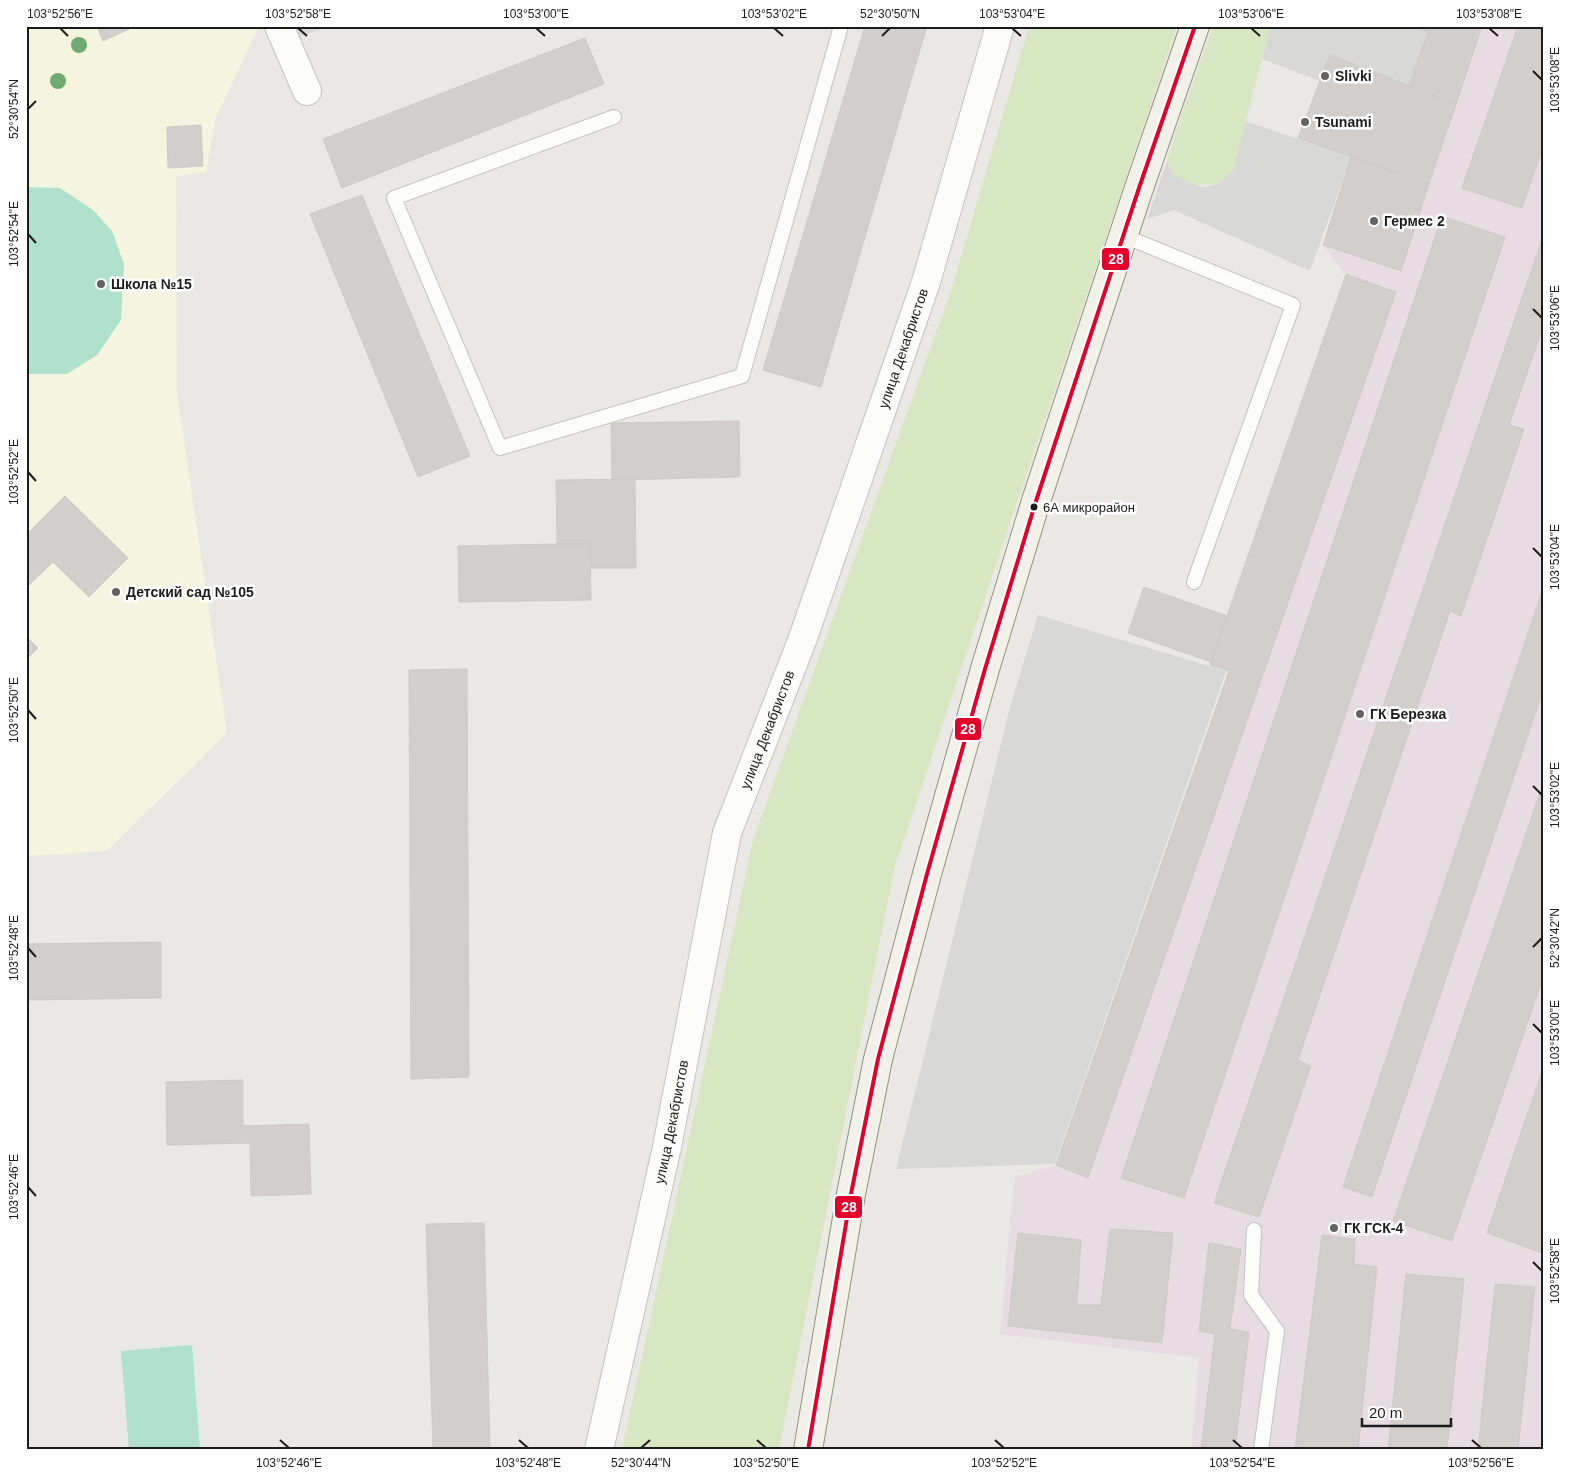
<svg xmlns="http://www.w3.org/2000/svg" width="1569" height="1476" viewBox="0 0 1569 1476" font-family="Helvetica,sans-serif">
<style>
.residential{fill:#d9d8d6}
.industrial{fill:#e8dce3}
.education{fill:#f5f4de}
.religious{fill:#d8d8d6}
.grass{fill:#d7e7c2}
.pitch{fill:#b0e1cc}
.building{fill:#d1cecb;stroke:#cdcac5}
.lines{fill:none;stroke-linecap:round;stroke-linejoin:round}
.lane-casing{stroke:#c3c2c0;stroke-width:16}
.street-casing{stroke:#c3c2c0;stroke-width:30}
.secondary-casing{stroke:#91937d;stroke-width:30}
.lane{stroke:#fcfcfb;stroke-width:14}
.street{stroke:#fcfcfb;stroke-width:28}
.secondary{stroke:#f2f1e9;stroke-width:28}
.bus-1-casing{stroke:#fff;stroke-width:8}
.bus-1{stroke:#e4002b;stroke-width:4}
.tree{fill:#70aa73}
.ticks{fill:none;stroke:#1c1c1c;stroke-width:2}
.poi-dot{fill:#646362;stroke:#fff;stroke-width:2}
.bus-dot{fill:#1c1c1c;stroke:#fff;stroke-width:2}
.labels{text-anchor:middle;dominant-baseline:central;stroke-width:5;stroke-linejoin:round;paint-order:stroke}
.bus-label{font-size:13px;fill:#1c1c1c;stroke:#fff;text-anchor:start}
.poi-label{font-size:14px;font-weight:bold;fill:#1c1c1c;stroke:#fff;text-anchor:start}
.street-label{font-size:14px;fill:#1c1c1c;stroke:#fff}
.line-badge{stroke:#fff;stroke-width:2}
.badge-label{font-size:14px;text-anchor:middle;font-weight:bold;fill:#fff}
.neatline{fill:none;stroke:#1c1c1c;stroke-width:2}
.ticks-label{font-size:12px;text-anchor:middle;fill:#1c1c1c}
</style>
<rect width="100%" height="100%" fill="#eae8e4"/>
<path class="residential" d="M295,26H329L299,37Z"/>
<path class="industrial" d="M1430,26H1543V1450H1191L1199,1358L1000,1334L1014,1177L1056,1165L1229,671L1210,665L1346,275L1323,245L1351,157L1298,138L1330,55L1409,86Z"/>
<path class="education" d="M26,26H259L215,120L206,172L176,176L177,393L227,733L107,851L26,856Z"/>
<g class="religious">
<path d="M1267,26H1412L1428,32L1409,86L1330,55L1320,81L1262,59L1269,30Z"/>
<path d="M1245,121L1351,157L1310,271L1174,210L1147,219L1167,161L1175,175L1195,185L1206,187L1217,184L1233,171Z"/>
<path d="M1038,615L1226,671L1055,1164L896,1169L1010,707Z"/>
</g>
<g class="grass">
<path d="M1029,26H1177L895,866L779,1450H622L753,840L951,291Z"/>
<path d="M1213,26H1267L1269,30L1233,171L1217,184L1195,185L1175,175L1167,161L1179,123Z"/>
</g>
<g class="pitch">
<path d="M26,187L60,188L93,210L112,231L124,264L121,320L97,355L67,374H26Z"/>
<path d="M192,1345L200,1450H129L121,1351Z"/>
</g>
<g class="building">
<path d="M97,26H136L103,41Z"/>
<path d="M865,26H927L821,387L763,370Z"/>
<path d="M1413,26H1430L1428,32Z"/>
<path d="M1430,26H1482L1456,104L1409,86Z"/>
<path d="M1518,26H1543V148L1522,208L1462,188Z"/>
<path d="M585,38L604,84L342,188L323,139Z"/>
<path d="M1330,55L1456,104L1429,184L1298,138Z"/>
<path d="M201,125L203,166L168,168L167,127Z"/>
<path d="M1351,157L1429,184L1401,271L1323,245Z"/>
<path d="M362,195L470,456L418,477L310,214Z"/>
<path d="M1442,216L1505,237L1184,1198L1121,1178Z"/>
<path d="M1543,236V327L1509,425L1524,429L1461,616L1450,611L1298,1060L1311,1066L1259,1217L1214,1203Z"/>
<path d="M1346,274L1396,292L1088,1178L1056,1165L1229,671L1210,665Z"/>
<path d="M739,421L740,477L612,480L611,423Z"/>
<path d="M635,479L636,568H590V544H557L556,480Z"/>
<path d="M65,496L128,558L89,597L53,562L26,588V535Z"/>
<path d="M557,544H590L591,600L459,602L458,546Z"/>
<path d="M1144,587L1227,616L1211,662L1128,633Z"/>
<path d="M1543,588V691L1372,1197L1343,1187Z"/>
<path d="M26,636L38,648L26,660Z"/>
<path d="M467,669L469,1077L411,1079L409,670Z"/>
<path d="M1543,784V978L1452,1241L1393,1221Z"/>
<path d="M161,942V998L26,1000V944Z"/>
<path d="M1543,1068V1252L1542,1253L1487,1233Z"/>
<path d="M243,1080V1126L309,1124L311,1194L251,1196L250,1143L167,1145L166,1082Z"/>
<path d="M484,1223L490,1450H433L426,1224Z"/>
<path d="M1110,1229L1173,1233L1162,1343L1008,1326L1018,1233L1081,1240L1077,1305H1101Z"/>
<path d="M1322,1235L1355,1239L1354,1264L1377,1267L1358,1450H1295Z"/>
<path d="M1209,1243L1241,1249L1230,1329L1249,1332L1235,1450H1201L1215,1334L1199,1331Z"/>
<path d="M1406,1274L1464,1279L1447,1450H1388Z"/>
<path d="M1495,1284L1535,1287L1518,1450H1478Z"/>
</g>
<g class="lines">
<g class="lane-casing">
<g id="lane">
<path d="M614,117L394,198L500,448L742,376L841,26"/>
<path d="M1124,236L1293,305L1194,582"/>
<path d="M1254,1230L1251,1295L1277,1331L1261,1450"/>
</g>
</g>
<g class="street-casing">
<g id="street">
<path d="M279,26L307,91"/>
<path id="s1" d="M599,1450L667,1147L727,833L803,638L926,282L1000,26"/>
</g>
</g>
<g class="secondary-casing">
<path id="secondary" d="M808,1450L851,1194L878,1059L927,874L985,669L1036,501L1139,188L1195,26"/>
</g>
<use href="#lane" class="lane"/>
<use href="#street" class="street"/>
<use href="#secondary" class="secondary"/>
<g class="bus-1-casing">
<path id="bus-1" d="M808,1450L851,1194L878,1059L927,874L985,669L1036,501L1139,188L1195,26"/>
</g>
<use href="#bus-1" class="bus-1"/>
</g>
<g class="tree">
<circle cx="79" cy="45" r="8"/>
<circle cx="58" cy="81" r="8"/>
</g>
<path class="ticks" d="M60,28L68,36M298,28L307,36M536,28L545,36M774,28L783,36M1012,28L1021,36M1251,28L1260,36M1489,28L1498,36M882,36L890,28M1533,71L1542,80M28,109L36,101M28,234L36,243M1533,309L1542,318M28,472L36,481M1533,548L1542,557M28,710L36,719M1533,786L1542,795M1533,947L1542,938M28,948L36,957M1533,1024L1542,1033M28,1187L36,1196M1533,1262L1542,1271M280,1440L289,1448M519,1440L528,1448M757,1440L766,1448M995,1440L1004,1448M1233,1440L1242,1448M1472,1440L1481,1448M641,1448L650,1440"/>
<g class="poi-dot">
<circle cx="1325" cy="76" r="5"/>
<circle cx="1305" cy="122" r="5"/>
<circle cx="1374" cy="221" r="5"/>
<circle cx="101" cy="284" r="5"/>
<circle cx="116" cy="592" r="5"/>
<circle cx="1360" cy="714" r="5"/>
<circle cx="1334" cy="1228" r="5"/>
</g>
<circle class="bus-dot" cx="1034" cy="507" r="4.5"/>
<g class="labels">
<g class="bus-label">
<text x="1043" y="507">6А микрорайон</text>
</g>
<g class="poi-label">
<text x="1335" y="76">Slivki</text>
<text x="1315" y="122">Tsunami</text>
<text x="1384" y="221">Гермес 2</text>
<text x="111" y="284">Школа №15</text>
<text x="126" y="592">Детский сад №105</text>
<text x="1370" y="714">ГК Березка</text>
<text x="1344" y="1228">ГК ГСК-4</text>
</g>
<g class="street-label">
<text stroke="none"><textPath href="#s1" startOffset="1146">улица Декабристов</textPath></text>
<text stroke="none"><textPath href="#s1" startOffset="741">улица Декабристов</textPath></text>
<text stroke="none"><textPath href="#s1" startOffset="336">улица Декабристов</textPath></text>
</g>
</g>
<g class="line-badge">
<rect x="1101" y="247" width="29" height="24" rx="5" fill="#e4002b"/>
<rect x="954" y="717" width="28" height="24" rx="5" fill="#e4002b"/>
<rect x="834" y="1195" width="29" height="24" rx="5" fill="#e4002b"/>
</g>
<g class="badge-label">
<text x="1116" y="264">28</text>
<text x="968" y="734">28</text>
<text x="849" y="1212">28</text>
</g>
<rect width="1569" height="1476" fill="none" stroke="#ffffff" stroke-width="55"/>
<path d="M1362 1418v8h89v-8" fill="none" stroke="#1c1c1c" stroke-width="2.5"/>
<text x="1369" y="1418" font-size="15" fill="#1c1c1c" stroke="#ffffff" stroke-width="4" paint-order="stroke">20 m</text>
<rect x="28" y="28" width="1514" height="1420" class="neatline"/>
<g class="ticks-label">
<text x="60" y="18">103°52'56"E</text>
<text x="298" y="18">103°52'58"E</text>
<text x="536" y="18">103°53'00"E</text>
<text x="774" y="18">103°53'02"E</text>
<text x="890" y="18">52°30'50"N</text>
<text x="1012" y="18">103°53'04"E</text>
<text x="1251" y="18">103°53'06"E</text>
<text x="1489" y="18">103°53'08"E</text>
<text transform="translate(1555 80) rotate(-90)" y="4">103°53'08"E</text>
<text transform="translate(14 109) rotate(-90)" y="4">52°30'54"N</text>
<text transform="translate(14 234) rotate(-90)" y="4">103°52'54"E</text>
<text transform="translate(1555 318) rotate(-90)" y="4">103°53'06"E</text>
<text transform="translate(14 472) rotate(-90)" y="4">103°52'52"E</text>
<text transform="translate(1555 557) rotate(-90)" y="4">103°53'04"E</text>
<text transform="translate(14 710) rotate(-90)" y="4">103°52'50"E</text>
<text transform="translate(1555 795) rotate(-90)" y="4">103°53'02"E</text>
<text transform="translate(1555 938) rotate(-90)" y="4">52°30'42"N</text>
<text transform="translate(14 948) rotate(-90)" y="4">103°52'48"E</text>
<text transform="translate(1555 1033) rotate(-90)" y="4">103°53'00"E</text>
<text transform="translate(14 1187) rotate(-90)" y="4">103°52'46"E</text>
<text transform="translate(1555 1271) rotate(-90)" y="4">103°52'58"E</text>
<text x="289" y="1467">103°52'46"E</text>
<text x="528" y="1467">103°52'48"E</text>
<text x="641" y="1467">52°30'44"N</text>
<text x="766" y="1467">103°52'50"E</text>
<text x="1004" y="1467">103°52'52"E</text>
<text x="1242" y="1467">103°52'54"E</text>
<text x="1481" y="1467">103°52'56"E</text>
</g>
</svg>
